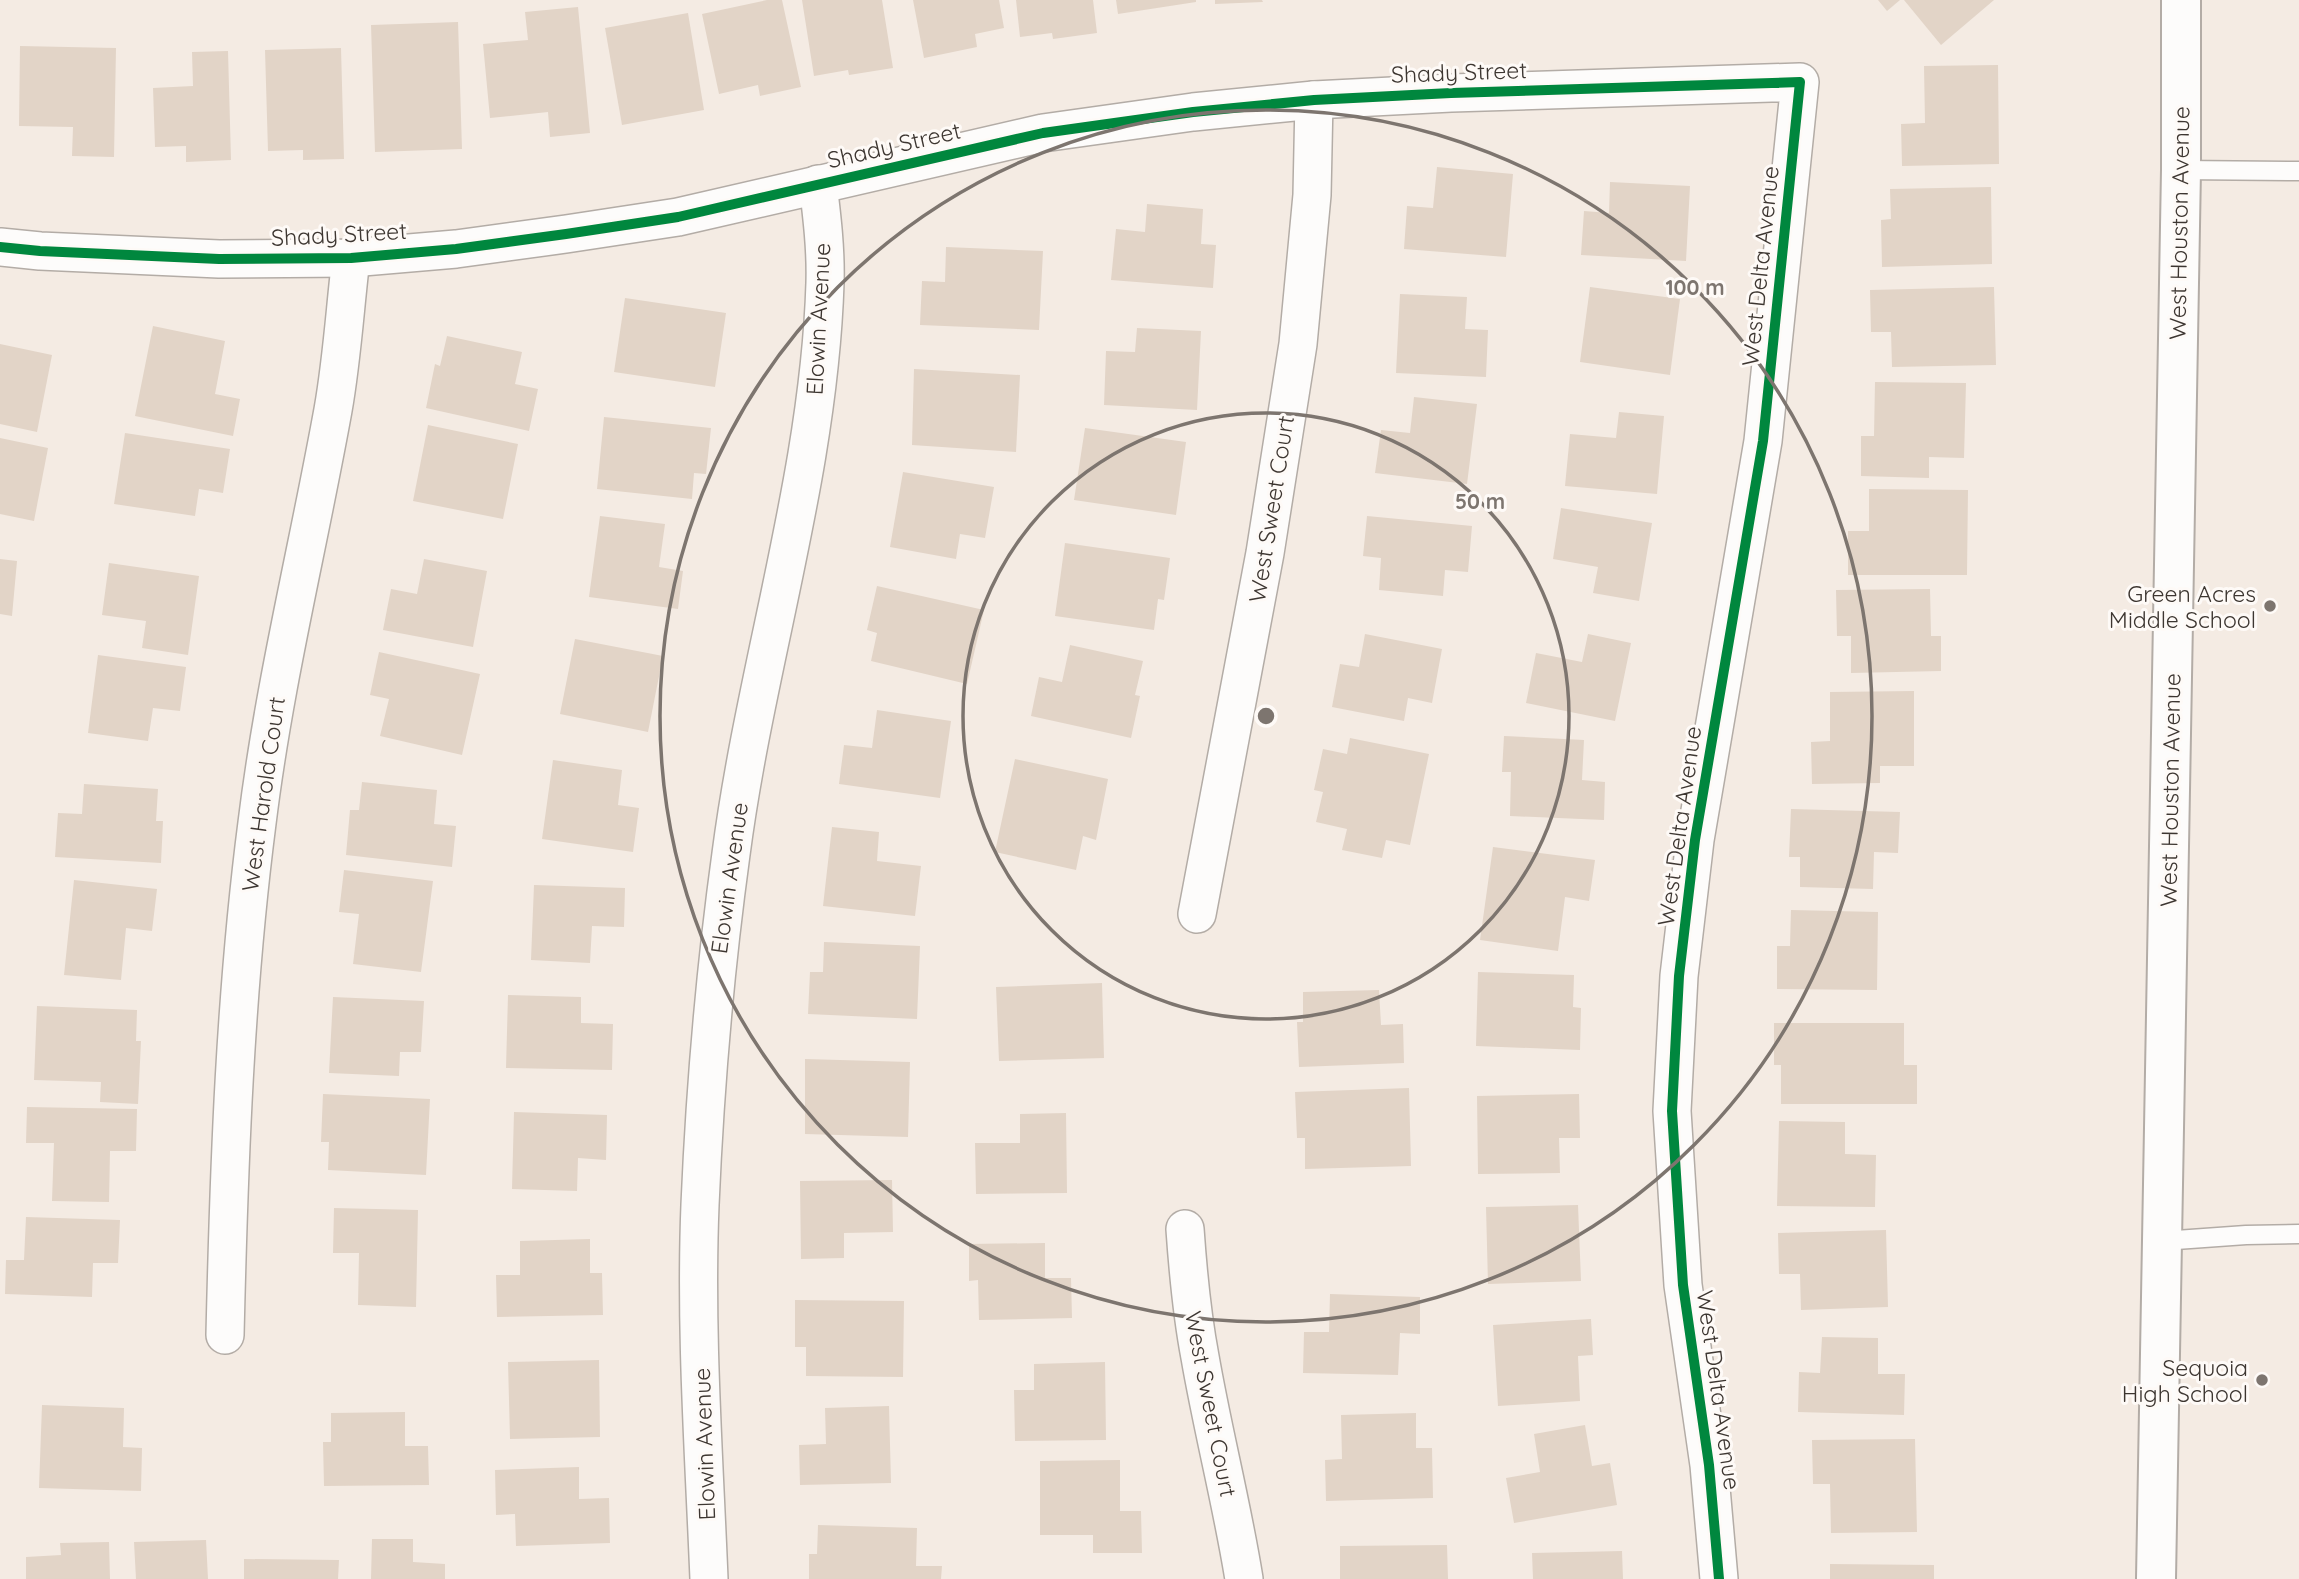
<svg xmlns="http://www.w3.org/2000/svg" width="2299" height="1579" viewBox="0 0 2299 1579" font-family="Quicksand,sans-serif">
<style>
.building{fill:#e2d4c7}
.lines{fill:none;stroke-linecap:round;stroke-linejoin:round}
.lane-casing{stroke:#b3aca6;stroke-width:21}
.street-casing{stroke:#b3aca6;stroke-width:40}
.secondary-casing{stroke:#b3aca6;stroke-width:42}
.lane{stroke:#fdfcfb;stroke-width:18}
.street{stroke:#fdfcfb;stroke-width:37}
.secondary{stroke:#fdfcfb;stroke-width:38}
.cycleway-casing{stroke:#fefaf7;stroke-width:15}
.cycleway{stroke:#00873e;stroke-width:10}
.ring{fill:none;stroke:#7d756f;stroke-width:3.5}
.poi-dot{fill:#7d756f;stroke:#fefaf7;stroke-width:2.5}
.labels{text-anchor:middle;dominant-baseline:central;stroke-width:6;stroke-linejoin:round;paint-order:stroke}
.street-label{font-size:23px;fill:#3d3631;stroke:#fefaf7}
.poi-label{font-size:23px;fill:#3d3631;stroke:#fefaf7;text-anchor:end}
.centre{fill:#7d756f;stroke:#fefaf7;stroke-width:3.5}
.ring-label{font-size:21px;text-anchor:middle;font-weight:bold;fill:#7d756f;stroke:#fefaf7;stroke-width:6;stroke-linejoin:round;paint-order:stroke}
</style>
<rect width="100%" height="100%" fill="#f4ebe3"/>
<g class="building">
<path d="M767,0H782L801,87L760,96L758,85L719,94L702,14Z"/>
<path d="M802,0H882L893,68L849,75L848,70L814,76Z"/>
<path d="M913,0H999L1004,28L975,34L977,47L924,58Z"/>
<path d="M1016,0H1093L1097,33L1053,39L1052,33L1020,37Z"/>
<path d="M1116,0H1196V2L1118,14Z"/>
<path d="M1215,0H1262L1263,2L1215,4Z"/>
<path d="M1878,0H1900L1887,11Z"/>
<path d="M1904,0H1994L1941,45Z"/>
<path d="M578,7L590,133L550,137L548,112L490,118L483,44L528,40L525,12Z"/>
<path d="M688,13L704,110L622,125L605,28Z"/>
<path d="M458,22L462,149L375,152L371,25Z"/>
<path d="M20,46L116,48L114,157L72,156L73,127L19,126Z"/>
<path d="M341,48L344,159L303,160V150L268,151L265,50Z"/>
<path d="M228,51L231,160L186,162V146L155,147L153,88L193,86L192,52Z"/>
<path d="M1998,65L1999,164L1902,166L1901,124L1925,123L1924,66Z"/>
<path d="M1437,167L1513,174L1506,257L1404,249L1407,206L1433,208Z"/>
<path d="M1610,182L1690,186L1686,261L1581,255L1584,211L1609,213Z"/>
<path d="M1991,187L1992,264L1882,267L1881,220L1891,219L1890,189Z"/>
<path d="M1147,204L1203,209L1201,244L1216,245L1213,288L1111,280L1116,229L1145,232Z"/>
<path d="M946,247L1043,251L1039,330L920,325L922,281L945,282Z"/>
<path d="M1590,287L1680,299L1670,375L1580,362Z"/>
<path d="M1994,287L1996,365L1892,367L1891,332H1871L1870,290Z"/>
<path d="M1400,294L1467,297L1465,329L1488,330L1486,377L1396,373Z"/>
<path d="M625,298L726,313L715,387L614,372Z"/>
<path d="M153,326L225,341L215,394L240,399L233,436L135,416Z"/>
<path d="M1137,328L1201,331L1197,410L1104,405L1106,351L1135,352Z"/>
<path d="M447,336L522,352L515,384L538,389L529,431L426,408L435,364L440,366Z"/>
<path d="M0,344L52,355L37,432L0,424Z"/>
<path d="M914,369L1020,375L1016,452L912,445Z"/>
<path d="M1875,382L1966,383L1964,458L1929,457V478L1861,476V436H1874Z"/>
<path d="M1414,397L1477,404L1467,484L1375,473L1381,430L1410,433Z"/>
<path d="M1619,412L1664,416L1657,494L1565,486L1570,434L1616,438Z"/>
<path d="M604,417L711,428L706,474L694,473L692,499L597,489Z"/>
<path d="M428,425L518,444L503,519L413,501Z"/>
<path d="M1085,428L1186,442L1176,515L1074,500Z"/>
<path d="M125,433L230,449L223,493L199,489L195,516L114,504Z"/>
<path d="M0,438L48,448L34,521L0,514Z"/>
<path d="M903,472L994,487L985,538L960,534L956,559L890,547Z"/>
<path d="M1869,489L1968,490L1967,575H1848V531H1869Z"/>
<path d="M1561,508L1652,523L1639,601L1593,593L1598,567L1553,559Z"/>
<path d="M600,516L665,524L659,567L683,571L678,609L589,597Z"/>
<path d="M1367,516L1472,526L1468,572L1445,570L1443,596L1379,590L1381,558L1363,556Z"/>
<path d="M1065,543L1170,558L1164,600L1158,599L1154,630L1055,616Z"/>
<path d="M0,559L17,561L12,616L0,614Z"/>
<path d="M424,559L487,571L473,647L383,630L391,589L417,594Z"/>
<path d="M109,563L199,576L188,655L142,648L146,621L102,615Z"/>
<path d="M877,586L984,610L967,684L871,661L877,633L867,630Z"/>
<path d="M1930,589L1931,636H1941V671L1851,673V636H1837L1836,590Z"/>
<path d="M1365,634L1442,649L1432,703L1408,698L1404,721L1332,707L1340,664L1359,667Z"/>
<path d="M1588,634L1631,643L1615,721L1526,703L1536,653L1582,662Z"/>
<path d="M575,639L663,656L648,732L560,714Z"/>
<path d="M1070,645L1143,661L1135,695L1140,696L1131,738L1031,716L1039,677L1062,682Z"/>
<path d="M379,652L480,674L462,755L380,736L389,699L370,695Z"/>
<path d="M98,655L186,667L180,711L153,708L148,741L88,733Z"/>
<path d="M1914,691V766H1880V783L1812,784L1811,742L1830,741V692Z"/>
<path d="M877,710L951,721L940,798L839,784L844,745L872,748Z"/>
<path d="M1504,736L1584,740L1582,780L1605,782L1604,820L1510,816L1511,772H1502Z"/>
<path d="M1350,738L1429,754L1410,845L1386,840L1382,858L1342,850L1347,829L1316,822L1323,792L1314,790L1323,749L1347,754Z"/>
<path d="M1015,759L1108,779L1096,840L1083,836L1076,870L995,852Z"/>
<path d="M553,760L622,770L618,805L639,808L633,852L542,839Z"/>
<path d="M362,782L437,790L434,824L456,826L452,867L346,855L350,810H359Z"/>
<path d="M84,784L158,789L156,821H163L161,863L55,857L58,813L82,814Z"/>
<path d="M1791,809L1900,812L1898,853L1874,852L1873,889L1800,887V857H1789Z"/>
<path d="M832,827L879,832L877,861L921,866L915,916L823,906Z"/>
<path d="M1493,847L1595,860L1589,901L1565,897L1558,951L1480,940Z"/>
<path d="M344,870L433,881L421,972L353,964L359,914L339,912Z"/>
<path d="M74,880L157,889L152,931L126,928L121,980L64,975Z"/>
<path d="M534,885L625,888L624,927L592,926L590,963L531,960Z"/>
<path d="M1791,910L1878,912L1877,990L1777,989V946H1790Z"/>
<path d="M824,942L920,946L917,1019L808,1014L810,972H823Z"/>
<path d="M1478,972L1574,975L1573,1007L1581,1008L1580,1050L1476,1046Z"/>
<path d="M1102,983L1104,1058L999,1061L996,987Z"/>
<path d="M1379,990L1381,1025L1403,1024L1404,1063L1299,1067L1297,1022H1303V992Z"/>
<path d="M508,995L581,997V1023L613,1024L612,1070L506,1068Z"/>
<path d="M333,997L424,1001L421,1052H400L399,1076L329,1073Z"/>
<path d="M37,1006L137,1010L136,1041H141L138,1104L100,1102L101,1082L34,1080Z"/>
<path d="M1774,1023H1904V1065H1917V1104H1781V1065H1774Z"/>
<path d="M805,1059L910,1062L908,1137L805,1134Z"/>
<path d="M1409,1088L1411,1166L1305,1169V1138H1297L1295,1092Z"/>
<path d="M323,1094L430,1099L426,1175L328,1170L329,1142H321Z"/>
<path d="M1579,1094L1580,1138H1559L1560,1173L1478,1174L1477,1096Z"/>
<path d="M27,1107L137,1109L136,1151H110L109,1202L52,1201L54,1143H26Z"/>
<path d="M514,1112L607,1115L606,1160L578,1158L577,1191L512,1189Z"/>
<path d="M1066,1113L1067,1193L976,1194L975,1143H1020V1114Z"/>
<path d="M1779,1121L1845,1122V1154L1876,1155L1875,1207L1777,1206Z"/>
<path d="M892,1180L893,1232L844,1233V1258L801,1259L800,1181Z"/>
<path d="M1578,1205L1581,1281L1488,1284L1486,1207Z"/>
<path d="M334,1208L418,1210L416,1307L358,1305L359,1253H333Z"/>
<path d="M26,1217L120,1220L118,1263H93L92,1297L5,1294L6,1260H24Z"/>
<path d="M1886,1230L1888,1307L1801,1310L1800,1274H1779L1778,1233Z"/>
<path d="M590,1239V1273H602L603,1315L497,1317L496,1275H520V1241Z"/>
<path d="M1045,1243V1278H1071L1072,1318L979,1320L978,1280L969,1281V1244Z"/>
<path d="M1330,1294L1420,1297V1334L1400,1333L1398,1375L1303,1373L1304,1332H1329Z"/>
<path d="M795,1300L904,1301L903,1377L806,1376V1347H795Z"/>
<path d="M1591,1319L1593,1355L1578,1356L1580,1401L1498,1406L1493,1325Z"/>
<path d="M1822,1337L1878,1338V1374H1905L1904,1415L1798,1412L1799,1372L1820,1373Z"/>
<path d="M599,1360L600,1437L510,1439L508,1362Z"/>
<path d="M1105,1362L1106,1440L1015,1441L1014,1390H1034V1364Z"/>
<path d="M42,1405L124,1408L123,1447L142,1448L141,1491L39,1488Z"/>
<path d="M889,1406L891,1483L800,1485L799,1445L826,1444L825,1408Z"/>
<path d="M405,1412V1446H428L429,1485L324,1486L323,1442H331V1413Z"/>
<path d="M1416,1413V1448H1432L1433,1498L1326,1501L1325,1460L1342,1459L1341,1415Z"/>
<path d="M1585,1425L1592,1466L1610,1463L1617,1505L1514,1523L1506,1478L1540,1472L1534,1434Z"/>
<path d="M1915,1439L1917,1532L1831,1533L1830,1484H1813L1812,1440Z"/>
<path d="M1120,1460V1511H1141L1142,1553H1093V1535H1040V1461Z"/>
<path d="M579,1467V1499L609,1498L610,1543L516,1546L515,1514L496,1515L495,1470Z"/>
<path d="M818,1525L917,1528L916,1566H942L941,1579H809V1554H817Z"/>
<path d="M372,1539H413V1562L445,1564V1579H371Z"/>
<path d="M206,1540L208,1579H136L134,1542Z"/>
<path d="M109,1542L110,1579H26V1557L61,1555L60,1543Z"/>
<path d="M1447,1545L1448,1579H1340V1546Z"/>
<path d="M1622,1551L1623,1579H1533L1532,1553Z"/>
<path d="M244,1559L339,1560L338,1579H244Z"/>
<path d="M1830,1564L1934,1565V1579H1830Z"/>
</g>
<g class="lines">
<g class="lane-casing">
<g id="lane">
<path d="M2181,170L2299,171"/>
<path d="M2162,1241L2246,1235L2299,1234"/>
</g>
</g>
<g class="street-casing">
<g id="street">
<path d="M0,247L40,251L219,259L351,258L456,249L566,234L678,217L1043,133L1193,112L1314,100L1451,93L1800,82L1763,441L1695,840L1679,976L1672,1111L1683,1285L1709,1465L1719,1579"/>
<path d="M1197,914L1265,553L1298,344L1312,195L1314,100"/>
<path d="M1185,1229C1188,1272 1192,1315 1200,1357C1213,1432 1232,1504 1244,1579"/>
<path d="M225,1335C229,1164 235,993 257,823C274,684 308,548 333,410C342,360 345,308 351,258"/>
<path d="M709,1579C704,1455 695,1330 700,1205C705,1088 715,970 731,854C756,663 819,476 825,283C826,250 822,217 818,184"/>
</g>
</g>
<g class="secondary-casing">
<path id="secondary" d="M2156,1579L2181,170V0"/>
</g>
<use href="#lane" class="lane"/>
<use href="#street" class="street"/>
<use href="#secondary" class="secondary"/>
<g class="cycleway-casing">
<path id="cycleway" d="M0,247L40,251L219,259L351,258L456,249L566,234L678,217L1043,133L1193,112L1314,100L1451,93L1800,82L1763,441L1695,840L1679,976L1672,1111L1683,1285L1709,1465L1719,1579"/>
</g>
<use href="#cycleway" class="cycleway"/>
</g>
<g class="ring">
<circle cx="1266" cy="716" r="303"/>
<circle cx="1266" cy="716" r="606"/>
</g>
<g class="poi-dot">
<circle cx="2270" cy="606" r="7"/>
<circle cx="2262" cy="1380" r="7"/>
</g>
<g class="labels">
<g class="street-label">
<text transform="translate(1459 72) rotate(-2)">Shady Street</text>
<text transform="translate(894 145) rotate(-13)">Shady Street</text>
<text transform="translate(2179 223) rotate(-89)">West Houston Avenue</text>
<text transform="translate(339 234) rotate(-3)">Shady Street</text>
<text transform="translate(1760 266) rotate(-84)">West Delta Avenue</text>
<text transform="translate(818 319) rotate(-87)">Elowin Avenue</text>
<text transform="translate(1271 509) rotate(-81)">West Sweet Court</text>
<text transform="translate(2170 790) rotate(-89)">West Houston Avenue</text>
<text transform="translate(263 794) rotate(-82)">West Harold Court</text>
<text transform="translate(1679 826) rotate(-82)">West Delta Avenue</text>
<text transform="translate(729 878) rotate(-82)">Elowin Avenue</text>
<text transform="translate(1719 1390) rotate(82)">West Delta Avenue</text>
<text transform="translate(1211 1404) rotate(79)">West Sweet Court</text>
<text transform="translate(704 1444) rotate(-92)">Elowin Avenue</text>
</g>
<g class="poi-label">
<text x="2256" y="593">Green Acres<tspan x="2256" dy="26">Middle School</tspan></text>
<text x="2248" y="1367">Sequoia<tspan x="2248" dy="26">High School</tspan></text>
</g>
</g>
<circle cx="1266" cy="716" r="10" class="centre"/>
<g class="ring-label">
<text x="1695" y="295">100 m</text>
<text x="1480" y="509">50 m</text>
</g>
</svg>
